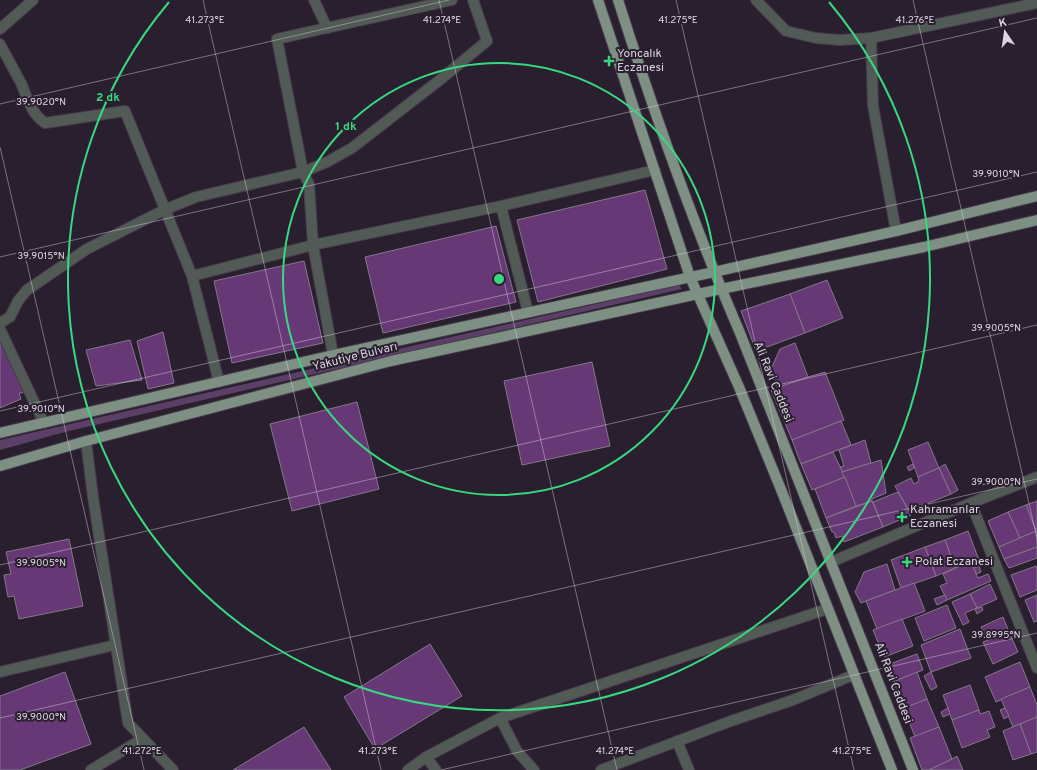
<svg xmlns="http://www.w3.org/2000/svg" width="1037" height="770" viewBox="0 0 1037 770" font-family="Overpass,sans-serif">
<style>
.green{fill:#5b3f66}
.building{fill:#663876;stroke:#85778a}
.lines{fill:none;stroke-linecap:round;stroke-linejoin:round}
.minor-casing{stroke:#463c4a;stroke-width:12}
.major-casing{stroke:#463c4a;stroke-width:12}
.minor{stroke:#515a54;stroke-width:10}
.major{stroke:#7e9083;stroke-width:10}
.ticks{fill:none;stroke:#dcd5e0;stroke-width:1;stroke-opacity:0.45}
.ring{fill:none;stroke:#37d880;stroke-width:2}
.poi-dot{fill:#37d880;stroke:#2a1f2e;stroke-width:1.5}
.labels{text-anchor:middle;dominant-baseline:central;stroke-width:4;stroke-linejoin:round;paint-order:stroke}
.poi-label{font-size:12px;fill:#dcd5e0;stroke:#2a1f2e;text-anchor:start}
.street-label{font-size:12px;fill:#dcd5e0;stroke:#2a1f2e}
.ticks-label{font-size:10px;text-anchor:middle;fill:#dcd5e0;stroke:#2a1f2e;stroke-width:4;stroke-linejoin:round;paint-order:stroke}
.centre{fill:#37d880;stroke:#2a1f2e;stroke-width:2}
.ring-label{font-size:12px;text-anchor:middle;font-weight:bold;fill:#37d880;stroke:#2a1f2e;stroke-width:4;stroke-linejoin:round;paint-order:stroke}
</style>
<rect width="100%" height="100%" fill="#2a1f2e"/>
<path class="green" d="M679,285L682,289L65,432L0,450V440Z"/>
<g class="building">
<path d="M645,190L667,269L538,302L517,220Z"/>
<path d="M496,226L516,302L383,333L365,257Z"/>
<path d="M304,261L323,343L232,363L214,281Z"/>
<path d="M827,280L843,318L805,333L790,294Z"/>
<path d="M790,294L805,333L756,351L741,311Z"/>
<path d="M163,332L174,383L148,389L137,341Z"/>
<path d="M0,340L26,391L19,394L21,399L0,408Z"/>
<path d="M130,340L142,380L96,386L86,350Z"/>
<path d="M795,343L808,377L778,388L771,369L780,349Z"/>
<path d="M592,362L610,446L522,465L504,381Z"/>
<path d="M825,372L844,420L792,440L771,390L808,377Z"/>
<path d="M357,402L379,489L292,511L270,424Z"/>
<path d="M841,421L851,445L801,464L792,440Z"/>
<path d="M865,440L871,463L842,472L840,467L844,466L839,450Z"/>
<path d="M928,442L939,468L918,477L908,450Z"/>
<path d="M833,452L845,477L812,490L801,464Z"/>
<path d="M881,460L886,493L872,499V501L856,506L842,472Z"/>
<path d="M913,464L914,468L909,471L907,467Z"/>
<path d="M945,464L958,490L951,494L939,468Z"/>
<path d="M939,468L951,494L909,511L895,486L911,478L914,484L919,481L918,477Z"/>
<path d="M845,477L856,506L826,518L815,489Z"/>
<path d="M898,492L911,515L883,527L873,502Z"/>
<path d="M872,501L883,527L844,542L842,536L836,538L834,532H832L826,518Z"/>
<path d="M1037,501V533L1026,505Z"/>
<path d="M1026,505L1036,531L1020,538L1008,512Z"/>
<path d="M1008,512L1020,538L999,547L988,521Z"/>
<path d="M968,531L979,560L971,561L955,568L945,540Z"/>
<path d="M1036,531L1037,547L1004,559L999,547Z"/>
<path d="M69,539L83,606L19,619L14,596L8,597L4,575L11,574L6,552Z"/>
<path d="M945,540L955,568L936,576L925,547Z"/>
<path d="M925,547L936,576L901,588L891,560Z"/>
<path d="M1037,547V558L1009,568L1004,559Z"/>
<path d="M971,561L978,578L988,574L991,581L947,600L940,586L947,583L943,574Z"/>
<path d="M887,564L895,590L861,603L855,592L864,572Z"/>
<path d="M979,566L981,572L976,574L974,568Z"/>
<path d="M1036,566L1037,569V590L1020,597L1011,575Z"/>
<path d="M914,583L925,611L877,629L866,601Z"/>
<path d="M990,584L997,599L977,608L970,594Z"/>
<path d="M970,594L977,608L965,613L969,622L963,625L952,602Z"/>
<path d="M945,595L947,600L937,605L934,599Z"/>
<path d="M1037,595V621L1034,622L1025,600Z"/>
<path d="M947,605L956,628L924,641L915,618Z"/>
<path d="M982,607L983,610L977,614L975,609Z"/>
<path d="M1003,617L1009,632L988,640L981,627Z"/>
<path d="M902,619L913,646L884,657L873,630Z"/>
<path d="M960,629L971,658L931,672L921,645Z"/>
<path d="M1009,632L1018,652L993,664L983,642Z"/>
<path d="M430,644L462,696L375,749L344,697Z"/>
<path d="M917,654L923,670L893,682L887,665Z"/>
<path d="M1020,662L1030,687L996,702L985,677Z"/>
<path d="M65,672L91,744L20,770H0V696Z"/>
<path d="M917,672L927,699L904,708L893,682Z"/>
<path d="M931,672L937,687L931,690L924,676Z"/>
<path d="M970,685L979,710L952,720L943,695Z"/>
<path d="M1030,687L1037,705V717L1013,727L1001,699Z"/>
<path d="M927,699L939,727L915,737L904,708Z"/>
<path d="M948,708L950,714L943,717L941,712Z"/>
<path d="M1005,708L1009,716L1004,719L1000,710Z"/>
<path d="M979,710L980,714L989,711L995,727L987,730L990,737L962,748L952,720Z"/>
<path d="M1037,717V752L1031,754L1020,724Z"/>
<path d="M1020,724L1031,754L1013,760L1003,731Z"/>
<path d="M304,727L331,770H233Z"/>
<path d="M939,727L952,759L929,770H922L910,738Z"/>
<path d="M957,756L963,770H929L952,759Z"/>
</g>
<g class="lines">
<g class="minor-casing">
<g id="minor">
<path d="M314,0L327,28"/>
<path d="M756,0L786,31L816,38L840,40L871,38L1037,3"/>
<path d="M0,29L33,0"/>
<path d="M871,38L873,106L896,231"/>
<path d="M0,44C7,57 14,70 21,83C28,99 30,112 45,123L125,111L192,276L219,382"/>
<path d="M501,206L528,312"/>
<path d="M192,276L313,245L501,206L655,170"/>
<path d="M0,323L10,317L18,301L27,290L87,249L164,210L196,197L303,172L327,162L352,148L441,79L487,41L473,0"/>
<path d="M0,329L44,423"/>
<path d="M333,355L313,245L309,184L303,172L277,39L452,0"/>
<path d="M86,441L93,497L128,723L173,770"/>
<path d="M971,503L1037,668"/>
<path d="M831,562L971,503L1037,477"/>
<path d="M0,672L115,645"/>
<path d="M500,718L517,751L534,770"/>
<path d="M677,741L689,770"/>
<path d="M426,757L436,770"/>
<path d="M91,770L142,739"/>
<path d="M408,770L426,757L500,718L827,609"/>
<path d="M601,770L731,721L793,700L853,675"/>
</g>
</g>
<g class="major-casing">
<g id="major">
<path d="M598,0L690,277L739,387L780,487L892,770"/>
<path d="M618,0C654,113 693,224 740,333L913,770"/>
<path d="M0,433L333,355L714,272L896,231L1037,196"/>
<path d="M0,466L86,441L391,361L721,289L924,247L1037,220"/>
</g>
</g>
<use href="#minor" class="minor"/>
<use href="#major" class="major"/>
</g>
<path class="ticks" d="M203,0L381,770M439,0L617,770M676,0L854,770M913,0L1037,538M0,104L449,0M0,147L144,770M0,257L1037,18M0,411L1037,172M0,565L1037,325M0,718L1037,479M441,770L1037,633"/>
<g class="ring">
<circle cx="499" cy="279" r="216"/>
<path d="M829 2A431 431 0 1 1 169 2"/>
</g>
<g class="poi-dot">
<path d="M607 55h4v4h4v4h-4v4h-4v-4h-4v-4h4z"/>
<path d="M900 511h4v4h4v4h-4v4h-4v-4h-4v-4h4z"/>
<path d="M905 556h4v4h4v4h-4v4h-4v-4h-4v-4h4z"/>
</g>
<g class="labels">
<g class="poi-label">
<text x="617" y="54">Yoncalık<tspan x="617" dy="14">Eczanesi</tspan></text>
<text x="910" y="510">Kahramanlar<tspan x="910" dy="14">Eczanesi</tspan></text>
<text x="915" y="562">Polat Eczanesi</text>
</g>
<g class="street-label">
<text transform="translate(355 357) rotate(-14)">Yakutiye Bulvarı</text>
<text transform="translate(773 382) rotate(68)">Ali Ravi Caddesi</text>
<text transform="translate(893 683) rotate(69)">Ali Ravi Caddesi</text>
</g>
</g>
<g class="ticks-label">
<text x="205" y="23">41.273°E</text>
<text x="442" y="23">41.274°E</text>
<text x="678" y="23">41.275°E</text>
<text x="915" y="23">41.276°E</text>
<text x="41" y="105">39.9020°N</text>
<text x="996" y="177">39.9010°N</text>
<text x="41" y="259">39.9015°N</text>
<text x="996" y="331">39.9005°N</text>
<text x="41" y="412">39.9010°N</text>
<text x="996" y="485">39.9000°N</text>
<text x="41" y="566">39.9005°N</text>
<text x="996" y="638">39.8995°N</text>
<text x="41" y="720">39.9000°N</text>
<text x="142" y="754">41.272°E</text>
<text x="378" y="754">41.273°E</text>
<text x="615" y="754">41.274°E</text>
<text x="852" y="754">41.275°E</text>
</g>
<circle cx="499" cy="279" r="6" class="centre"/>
<g class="ring-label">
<text x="108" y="101">2 dk</text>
<text x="346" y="130">1 dk</text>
</g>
<g transform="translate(1005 32) rotate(347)" stroke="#2a1f2e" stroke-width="3" paint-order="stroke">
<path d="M0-3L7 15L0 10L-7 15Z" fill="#dcd5e0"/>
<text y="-6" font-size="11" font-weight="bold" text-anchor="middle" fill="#dcd5e0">K</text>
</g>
</svg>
